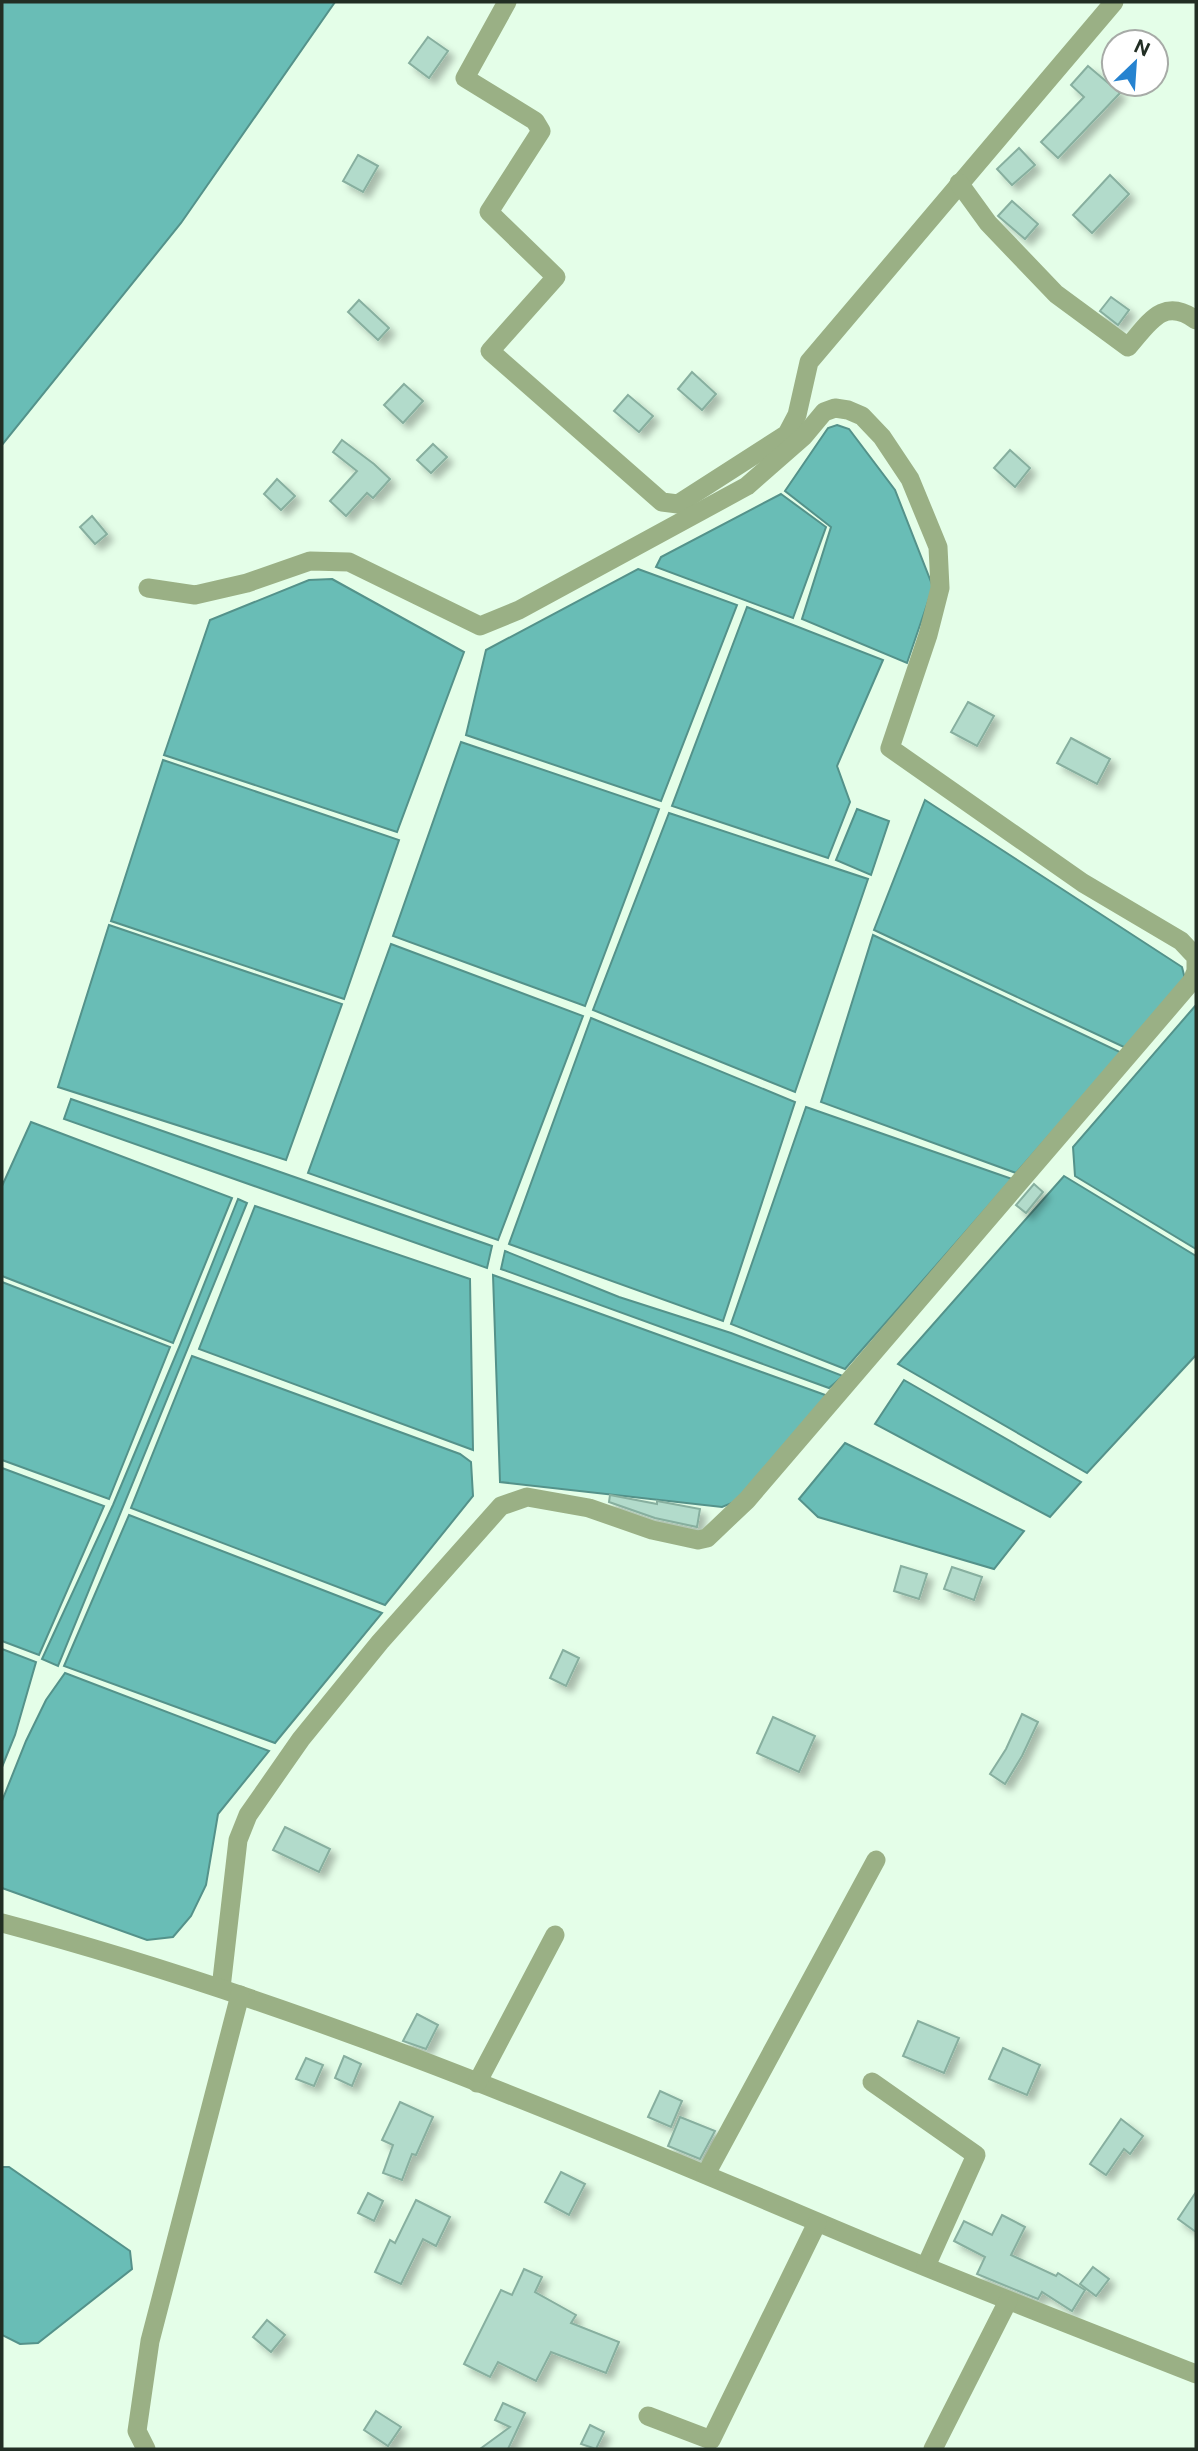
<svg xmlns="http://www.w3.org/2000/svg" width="1198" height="2451" viewBox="0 0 1198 2451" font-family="'Public Sans',sans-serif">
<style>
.water{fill:#69bdb6;stroke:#54928a;stroke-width:2}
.building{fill:#b2dbcb;stroke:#87af9f;stroke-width:2;filter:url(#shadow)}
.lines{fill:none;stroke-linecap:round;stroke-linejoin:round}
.minor{stroke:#9ab085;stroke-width:19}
</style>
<defs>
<filter id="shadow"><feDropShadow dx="6" dy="6" stdDeviation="3.5" flood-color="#0004"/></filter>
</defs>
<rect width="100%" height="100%" fill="#e4fee8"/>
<g class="water">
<path d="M2,2H335L181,223L2,445Z"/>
<path d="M837,425L849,429L895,490L933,587L907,663L802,619L831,527L785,491L828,428Z"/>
<path d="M781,494L826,527L793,618L656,567L661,557Z"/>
<path d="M638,569L737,605L661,801L466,735L486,650Z"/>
<path d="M332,579L464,652L397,832L164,755L210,620L309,580Z"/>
<path d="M747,607L883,660L837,766L850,802L828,858L672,806Z"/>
<path d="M461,742L659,809L585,1006L393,936Z"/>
<path d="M163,760L399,840L344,999L111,921Z"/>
<path d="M925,800L1182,967L1185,979L1126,1048L874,930Z"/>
<path d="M857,809L889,821L871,875L836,860Z"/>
<path d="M669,813L868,879L795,1092L593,1010Z"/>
<path d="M109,925L342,1004L286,1160L58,1087Z"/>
<path d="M873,935L1122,1053L1016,1173L821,1102Z"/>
<path d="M391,944L583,1016L498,1240L308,1173Z"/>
<path d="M1196,1005V1249L1075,1176L1073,1147Z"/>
<path d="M591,1018L795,1102L723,1321L509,1244Z"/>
<path d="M71,1099L492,1246L487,1268L64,1119Z"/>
<path d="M806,1107L1012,1179L845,1369L731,1324Z"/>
<path d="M31,1122L232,1198L173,1343L2,1276V1186Z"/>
<path d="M1064,1176L1196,1256V1355L1087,1473L898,1364Z"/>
<path d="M238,1199L247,1203L58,1666L42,1659L113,1505L180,1345Z"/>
<path d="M255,1206L470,1279L473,1450L199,1349Z"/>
<path d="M505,1251L619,1297L731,1333L843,1376L829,1388L501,1269Z"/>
<path d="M493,1275L828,1396L742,1499L722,1507L500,1482Z"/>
<path d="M2,1282L170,1347L109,1499L2,1460Z"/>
<path d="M192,1356L460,1454L471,1462L473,1496L385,1605L131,1508Z"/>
<path d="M904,1380L1081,1482L1050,1517L875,1424Z"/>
<path d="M845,1443L1024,1531L994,1569L818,1517L799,1499Z"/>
<path d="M2,1468L104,1506L39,1655L2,1641Z"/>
<path d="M129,1515L382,1613L275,1743L64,1666Z"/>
<path d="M2,1649L36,1662L15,1735L2,1767Z"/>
<path d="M65,1673L269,1751L218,1814L206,1885L191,1916L173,1937L147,1940L2,1888V1801L26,1741L46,1700Z"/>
<path d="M2,2167H9L130,2251L132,2269L38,2343L20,2344L2,2335Z"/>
</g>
<g class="building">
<path d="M428,37L448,51L429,78L409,63Z"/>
<path d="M1088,66L1120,93L1058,158L1041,142L1084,97L1071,85Z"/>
<path d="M1019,148L1035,165L1012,185L997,169Z"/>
<path d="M358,155L378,166L363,192L343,181Z"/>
<path d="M1110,175L1129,194L1092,233L1073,215Z"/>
<path d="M1012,201L1038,224L1025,239L998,216Z"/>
<path d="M1111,297L1129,310L1118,325L1100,311Z"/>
<path d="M359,300L389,328L378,340L348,312Z"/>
<path d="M692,372L716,394L702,410L678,389Z"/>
<path d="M404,384L423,401L403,423L384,405Z"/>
<path d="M628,395L653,416L639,432L614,411Z"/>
<path d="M342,440L374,464L390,479L373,498L367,493L346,516L330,501L357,471L333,452Z"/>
<path d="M433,444L447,457L431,473L417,460Z"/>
<path d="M1010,450L1030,468L1015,487L994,468Z"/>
<path d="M277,479L295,496L281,510L264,494Z"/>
<path d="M92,516L107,534L95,544L80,527Z"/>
<path d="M968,702L994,716L977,746L951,732Z"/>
<path d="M1071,738L1110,759L1097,784L1057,763Z"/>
<path d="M1034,1184L1043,1192L1026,1213L1016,1205Z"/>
<path d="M610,1495L657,1504V1501L700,1509L697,1527L655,1518L609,1502Z"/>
<path d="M901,1566L927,1574L919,1599L894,1591Z"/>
<path d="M952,1567L982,1577L974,1600L944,1589Z"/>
<path d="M563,1650L579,1658L566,1686L550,1678Z"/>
<path d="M1022,1714L1038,1722L1022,1756L1005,1784L990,1774L1006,1749Z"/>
<path d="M773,1717L815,1736L799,1772L757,1753Z"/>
<path d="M285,1827L330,1849L319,1872L273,1850Z"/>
<path d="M417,2014L438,2025L426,2049L403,2041Z"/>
<path d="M918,2021L959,2038L944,2073L903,2056Z"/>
<path d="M1003,2048L1040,2065L1027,2095L989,2079Z"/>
<path d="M344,2056L361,2064L352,2086L335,2078Z"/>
<path d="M306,2058L323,2065L314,2086L296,2079Z"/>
<path d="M660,2091L682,2101L671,2127L648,2117Z"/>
<path d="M400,2102L433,2117L416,2155L412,2154L402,2180L383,2173L393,2145L382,2140Z"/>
<path d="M680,2117L715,2131L700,2159L668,2146Z"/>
<path d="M1121,2119L1143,2136L1130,2154L1124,2149L1106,2175L1090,2164Z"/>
<path d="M561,2172L585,2184L569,2215L545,2202Z"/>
<path d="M1196,2192V2232L1178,2219Z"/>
<path d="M368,2193L383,2201L374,2221L358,2213Z"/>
<path d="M416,2200L450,2217L436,2246L423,2239L401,2284L375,2272L390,2240L395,2243Z"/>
<path d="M1002,2215L1025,2227L1011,2255L1056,2276L1058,2273L1085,2290L1072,2311L1042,2292L1038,2299L977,2274L985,2257L954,2241L964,2221L992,2235Z"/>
<path d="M1093,2267L1109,2279L1096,2296L1080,2284Z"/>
<path d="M524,2269L542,2277L535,2292L576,2315L571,2323L619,2342L606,2373L551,2352L536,2381L498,2362L490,2377L464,2364L501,2290L512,2295Z"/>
<path d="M267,2320L285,2335L271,2352L253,2337Z"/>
<path d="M503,2403L525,2413L508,2449H480L510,2427L495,2420Z"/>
<path d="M376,2411L401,2427L388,2446L364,2430Z"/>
<path d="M590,2425L604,2432L596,2449L581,2444Z"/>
</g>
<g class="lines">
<g class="minor">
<path d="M507,2L465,78L535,121L541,131L489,212L556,277L490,351L662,502L678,504L787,434L797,415L809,362L1114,2"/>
<path d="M959,183L988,223L1056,294L1128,347C1149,323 1163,296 1196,320"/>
<path d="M148,588L195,595L247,583L310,561L349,562L480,626L519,610L747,486L804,436L824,412L835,408L848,410L862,416L882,437L910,479L938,547L940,588L928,635L890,748L1083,883L1181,941L1196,957V971L1192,981L747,1500L707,1538L698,1540L652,1530L589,1508L527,1497L501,1506L380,1642L301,1739L248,1815L238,1840L221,1988"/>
<path d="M2,1923C281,1997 549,2108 815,2221C941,2275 1069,2324 1196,2374"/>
<path d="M872,2082L976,2155L926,2266"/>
<path d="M477,2083L555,1935"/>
<path d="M706,2174L876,1860"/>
<path d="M648,2416L711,2440L817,2223"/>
<path d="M146,2449L137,2431L150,2341L240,1995"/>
<path d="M933,2449L1008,2301"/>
</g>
</g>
<rect width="1198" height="2451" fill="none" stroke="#222e24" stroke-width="7"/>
<g transform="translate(1135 63) rotate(25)"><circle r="33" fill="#ffffff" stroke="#a7aba7" stroke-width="2"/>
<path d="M0-5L12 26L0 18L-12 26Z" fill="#2683d0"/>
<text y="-10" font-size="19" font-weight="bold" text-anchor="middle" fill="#222e24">N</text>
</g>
</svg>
